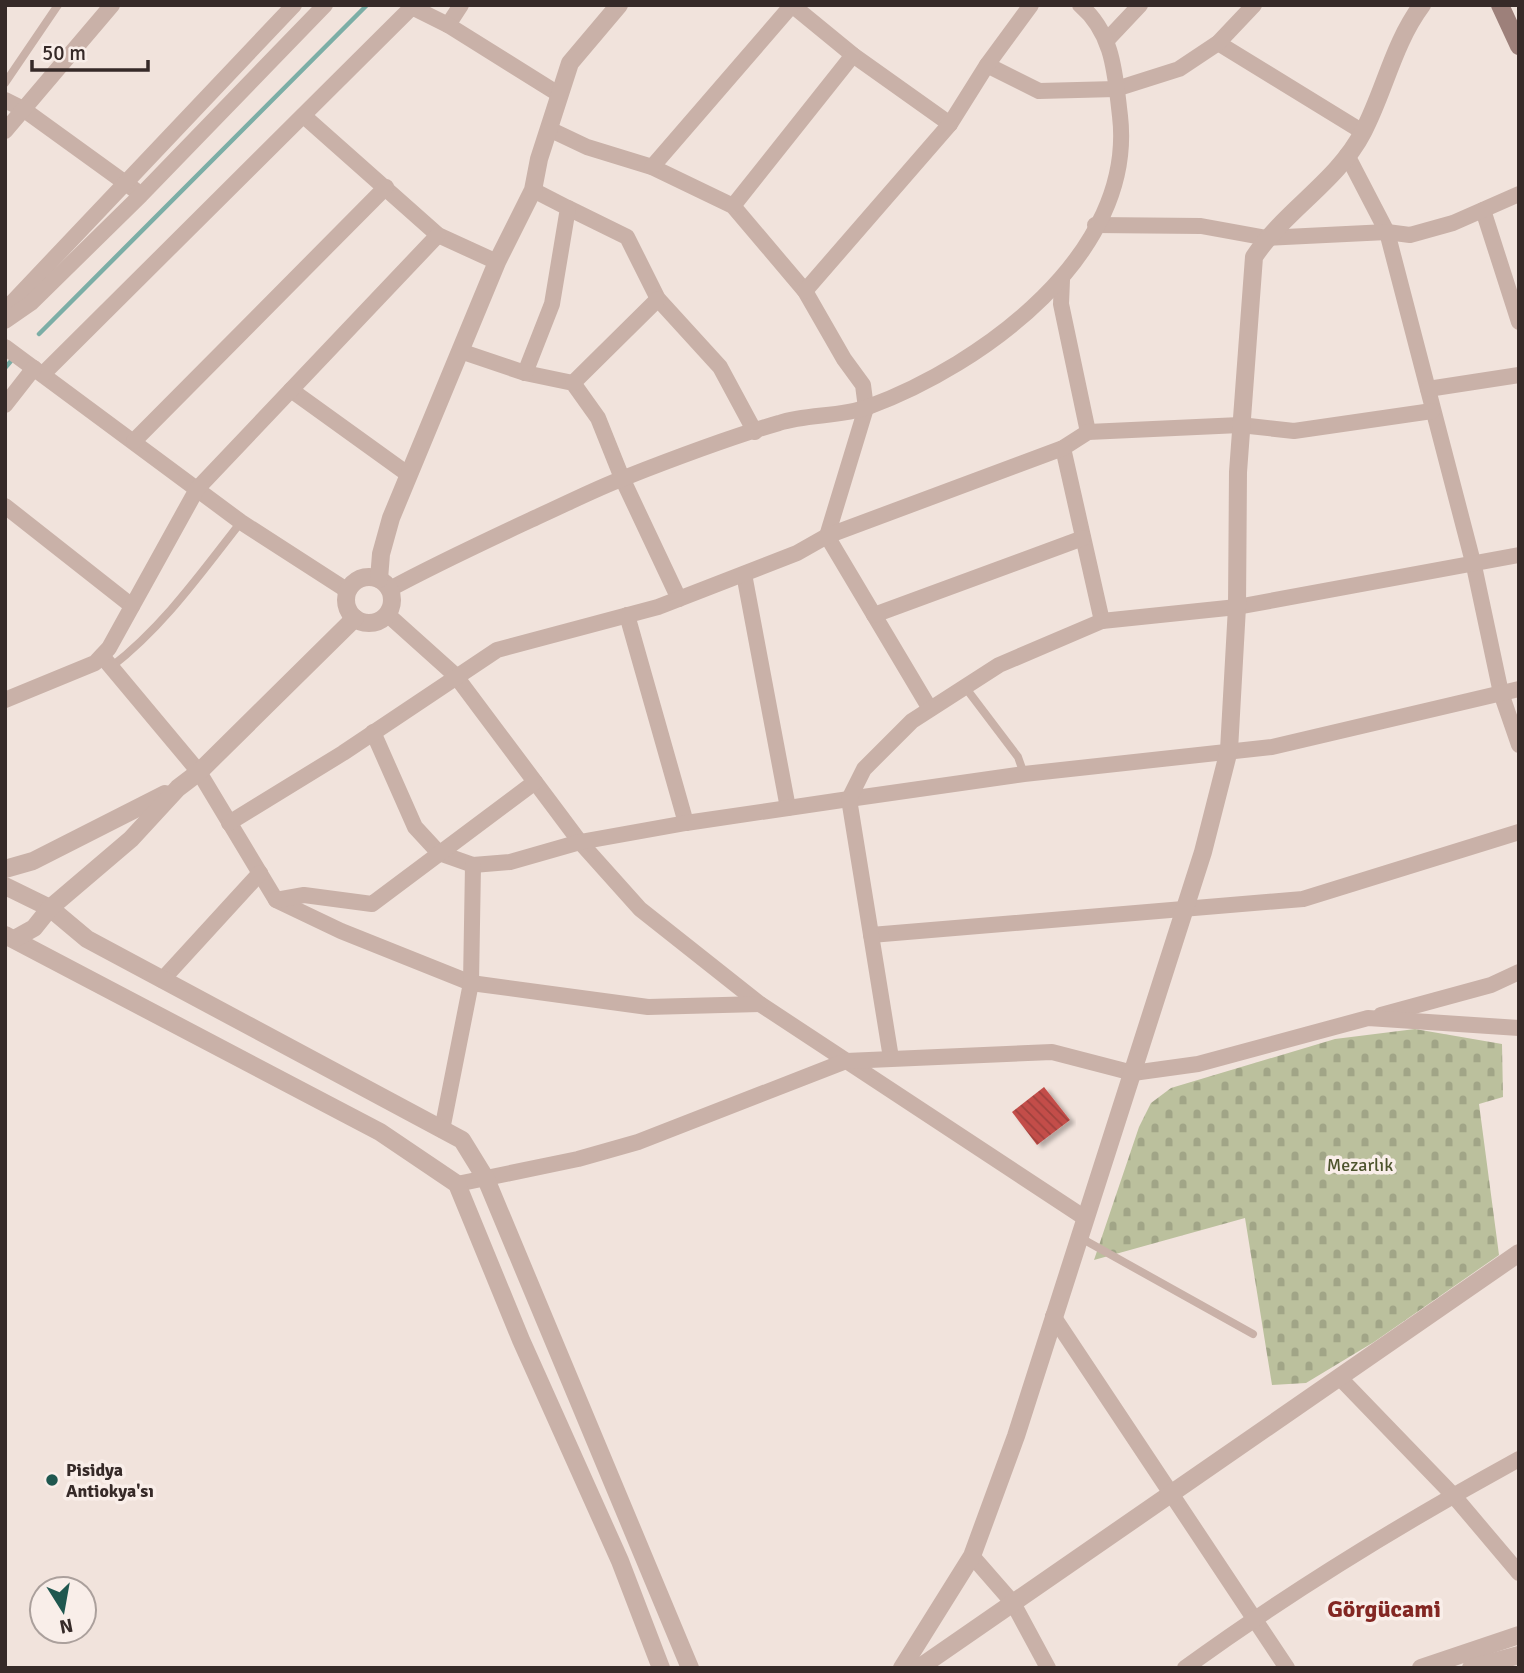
<svg xmlns="http://www.w3.org/2000/svg" width="1524" height="1673" viewBox="0 0 1524 1673" font-family="Signika,sans-serif">
<style>
.cemetery{fill:url(#cemetery-stones)}
.lines{fill:none;stroke-linecap:round;stroke-linejoin:round}
.stream{stroke:#7caea6;stroke-width:4.5}
.building{fill:url(#building-back-hatch);filter:url(#shadow)}
.service{stroke:#c9b1a8;stroke-width:8}
.minor{stroke:#c9b1a8;stroke-width:16}
.tertiary{stroke:#c9b1a8;stroke-width:18}
.secondary{stroke:#9d807a;stroke-width:18}
.poi-dot{fill:#1f574f;stroke:#f9eee9;stroke-width:2.5}
.labels{text-anchor:middle;dominant-baseline:central;stroke-width:7;stroke-linejoin:round;paint-order:stroke}
.park-label{font-size:18px;fill:#4d542d;stroke:#f9eee9}
.poi-label{font-size:18px;font-weight:bold;fill:#362a28;stroke:#f9eee9;text-anchor:start}
.district-label{font-size:24px;font-weight:bold;fill:#832723;stroke:#f9eee9}
</style>
<defs>
<pattern id="cemetery-stones" width="16" height="16" patternUnits="userSpaceOnUse" patternTransform="scale(1.75)"><rect width="16" height="16" fill="#bbc09d"/><path d="M2 7V4a2 2 0 0 1 4 0v3zM10 15v-3a2 2 0 0 1 4 0v3z" fill="#a1a587"/></pattern>
<pattern id="building-back-hatch" width="6" height="6" patternUnits="userSpaceOnUse" patternTransform="scale(1.75)"><rect width="6" height="6" fill="#c34e49"/><path d="M-1 5l2 2M0 0l6 6M5-1l2 2" fill="none" stroke="#9f413d"/></pattern>
<filter id="shadow"><feDropShadow dx="5" dy="3" stdDeviation="2" flood-color="#0004"/></filter>
</defs>
<rect width="100%" height="100%" fill="#f1e3dc"/>
<path class="cemetery" d="M1415,1029L1502,1044L1503,1097L1479,1104L1499,1255L1374,1342L1306,1383L1272,1385L1245,1218L1094,1260L1139,1127L1151,1103L1171,1088L1335,1039Z"/>
<g class="lines">
<g class="stream">
<path d="M39,334L367,5"/>
<path d="M5,368L11,361"/>
</g>
</g>
<path class="building" d="M1044,1087L1070,1120L1037,1145L1012,1112Z"/>
<g class="lines">
<g class="service">
<path d="M5,83L58,5"/>
<path d="M111,667C163,627 201,573 241,522"/>
<path d="M965,687L1018,757L1024,774"/>
<path d="M1079,1237L1253,1334"/>
</g>
<g class="minor">
<path d="M792,5L853,55L950,124"/>
<path d="M448,25L461,5"/>
<path d="M1107,40L1140,5"/>
<path d="M1218,43L1363,132"/>
<path d="M987,65L1039,91L1116,89L1179,69L1218,43L1254,5"/>
<path d="M5,100L23,109L135,190"/>
<path d="M305,117L438,235L497,262"/>
<path d="M549,129L587,147L652,167L733,206L805,291L844,359L863,385L866,408L827,536L930,709"/>
<path d="M5,131L112,5"/>
<path d="M1347,155L1387,232L1474,566L1501,693L1519,745"/>
<path d="M652,167L792,5"/>
<path d="M733,206L853,55"/>
<path d="M568,208L627,237L658,299L720,367L755,432"/>
<path d="M1483,210L1519,322"/>
<path d="M1095,225L1201,226L1267,238L1387,232L1410,235L1453,223L1519,194"/>
<path d="M1062,280L1061,304L1088,432"/>
<path d="M805,291L950,124L987,65L1031,5"/>
<path d="M5,310L294,5"/>
<path d="M5,321L31,303L141,195L325,5"/>
<path d="M5,347L241,522L348,591"/>
<path d="M460,351L525,373L573,383L598,418L622,478L679,599"/>
<path d="M525,373L552,304L568,208L533,190"/>
<path d="M43,374L412,7L448,25L560,95"/>
<path d="M573,383L658,299"/>
<path d="M1428,389L1519,375"/>
<path d="M291,390L409,475"/>
<path d="M5,405L34,368"/>
<path d="M134,441L386,187"/>
<path d="M1063,448L1102,621"/>
<path d="M5,506L132,606"/>
<path d="M744,574L788,808"/>
<path d="M390,589C438,563 488,540 537,517C566,504 595,489 624,478C675,458 727,438 779,423C807,414 840,417 868,407C982,365 1136,254 1120,116C1115,75 1114,34 1080,5"/>
<path d="M387,614L455,675L580,842L640,909L760,1004L1085,1218"/>
<path d="M627,615L686,823"/>
<path d="M874,615L1083,538"/>
<path d="M102,656L199,772L276,900L341,931L471,983L648,1007L760,1004"/>
<path d="M5,700L95,663L109,648L197,489L438,235"/>
<path d="M373,732L415,827L439,853L473,865L510,862L580,842L686,823L849,799L1024,774L1272,747L1519,689"/>
<path d="M229,823L343,753L497,650L658,607L797,553L827,536L1063,448L1088,432L1240,425L1294,431L1432,411"/>
<path d="M276,900L304,895L372,904L535,782"/>
<path d="M871,935L1303,899L1519,832"/>
<path d="M162,980L260,873"/>
<path d="M1381,1015L1491,985L1519,972"/>
<path d="M891,1058L849,799L864,769L912,721L999,665L1102,621L1237,607L1519,555"/>
<path d="M442,1130L471,983L473,865"/>
<path d="M457,1184L578,1159L638,1142L846,1061L1052,1052L1133,1073L1198,1064L1368,1018L1519,1028"/>
<path d="M1053,1316L1287,1668"/>
<path d="M1339,1377L1453,1495L1519,1573"/>
<path d="M972,1556L1013,1603L1048,1668"/>
<path d="M1185,1668C1291,1591 1404,1522 1519,1459"/>
</g>
<g class="tertiary">
<circle cx="369" cy="600" r="23"/>
<path d="M379,579L381,554L391,518L497,262L533,190L539,159L570,63L619,5"/>
<path d="M5,869L33,861L165,794"/>
<path d="M5,886L50,908L87,939L462,1140L486,1179L690,1668"/>
<path d="M5,935L380,1132L457,1184L521,1340L620,1561L661,1668"/>
<path d="M16,938L34,928L50,908L131,839L178,788L199,772L355,618"/>
<path d="M902,1668L972,1556L1016,1436L1203,852L1229,750L1237,607L1238,472L1254,257C1285,210 1337,182 1363,132C1385,90 1393,44 1422,5"/>
<path d="M919,1668L1519,1253"/>
<path d="M1421,1668L1519,1635"/>
<path d="M1471,1668L1519,1655"/>
</g>
<path class="secondary" d="M1500,5L1519,46"/>
</g>
<circle class="poi-dot" cx="52" cy="1480" r="7"/>
<g class="labels">
<g class="park-label">
<text x="1360" y="1165">Mezarlık</text>
</g>
<g class="poi-label">
<text x="66" y="1470">Pisidya<tspan x="66" dy="21">Antiokya'sı</tspan></text>
</g>
<g class="district-label">
<text x="1384" y="1609">Görgücami</text>
</g>
</g>
<rect width="1524" height="1673" fill="none" stroke="#362a28" stroke-width="14"/>
<g transform="translate(63 1610) rotate(169)"><circle r="33" fill="#f9eee9" stroke="#aba09c" stroke-width="2"/>
<path d="M0-5L12 26L0 18L-12 26Z" fill="#1f574f"/>
<text y="-10" font-size="19" font-weight="bold" text-anchor="middle" fill="#362a28">N</text>
</g>
<path d="M32 60v10h116v-10" fill="none" stroke="#362a28" stroke-width="3.5"/>
<text x="42" y="60" font-size="21" fill="#362a28" stroke="#f9eee9" stroke-width="5" paint-order="stroke">50 m</text>
</svg>
